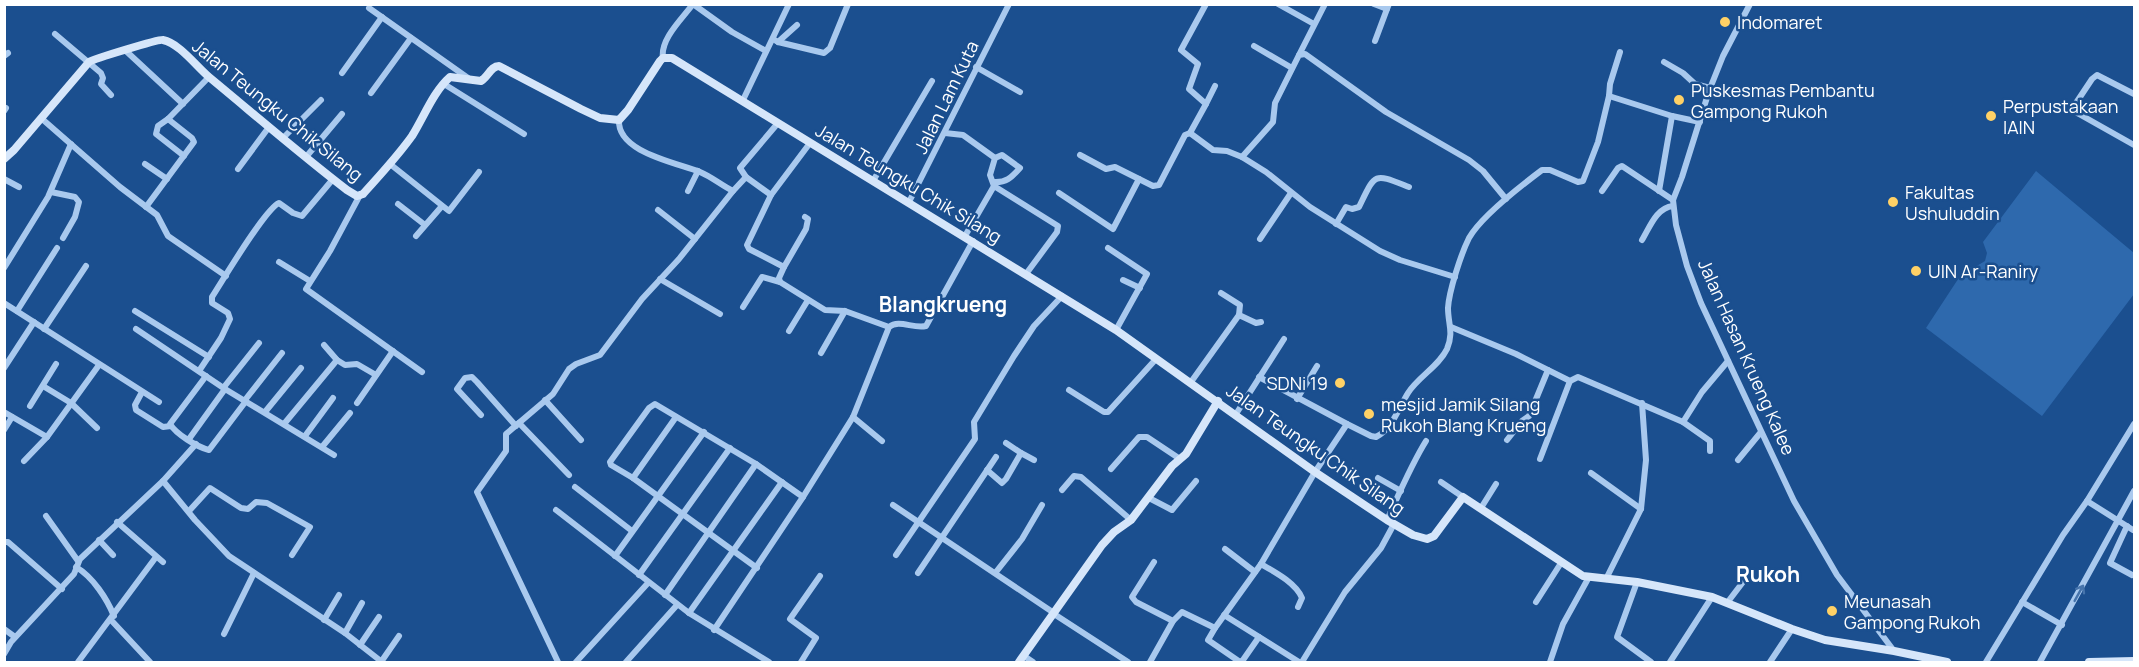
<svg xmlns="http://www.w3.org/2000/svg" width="2139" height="667" viewBox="0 0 2139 667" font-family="Manrope,sans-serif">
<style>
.green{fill:#2e69ad}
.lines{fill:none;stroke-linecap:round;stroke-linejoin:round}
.street{stroke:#a9c9ee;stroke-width:6}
.secondary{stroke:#d6e6fa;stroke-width:8}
.oneway{stroke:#4674ac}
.poi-dot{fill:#ffd166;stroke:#1b4f8f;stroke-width:2}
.labels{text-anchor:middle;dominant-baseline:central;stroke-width:5;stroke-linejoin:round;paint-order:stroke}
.poi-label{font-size:18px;fill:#fff;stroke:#1b4f8f;text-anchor:start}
.street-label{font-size:18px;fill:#fff;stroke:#1b4f8f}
.quarter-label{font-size:21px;font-weight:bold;fill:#fff;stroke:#1b4f8f}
</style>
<rect width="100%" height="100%" fill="#1b4f8f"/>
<path class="green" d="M2036,171L2134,253V294L2042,416L1926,328L1966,267H1975L1985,261L1987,253L1983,242Z"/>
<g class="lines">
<g class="street">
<path d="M693,4L732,32L766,51"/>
<path d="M1206,4L1181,50L1198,64L1189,89L1206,104L1190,133L1213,150L1227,151L1242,157L1266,172L1310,207L1380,251L1400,260L1455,277"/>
<path d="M1278,4L1314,24"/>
<path d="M1374,4L1387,9L1389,4"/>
<path d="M1750,4L1723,56L1709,91L1682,177L1673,200L1676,225L1687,266L1701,303L1794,501L1837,575L1894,651"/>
<path d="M369,8L468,78"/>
<path d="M55,34L101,73L103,78L101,84L111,95"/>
<path d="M773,39L778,42L824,53L830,48L848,4"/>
<path d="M1375,41L1387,9"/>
<path d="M778,42L797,25"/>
<path d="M1254,46L1292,68"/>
<path d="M126,51L183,104"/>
<path d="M1299,55L1325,4"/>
<path d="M4,56L8,53"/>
<path d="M663,58C660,39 682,19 693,4"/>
<path d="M1664,62L1683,73L1695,84L1710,88"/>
<path d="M976,67L1020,92"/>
<path d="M342,73L382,17"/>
<path d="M444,84L524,134"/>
<path d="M371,93L411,38"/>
<path d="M2134,94L2097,75L2092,79L2074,106L2075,111L2079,114L2134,145"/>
<path d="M1609,96L1610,84L1620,52"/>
<path d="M743,100L789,4"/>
<path d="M1206,104L1215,86"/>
<path d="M4,111L6,108"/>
<path d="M41,118L120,187L157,215L168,236L226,276"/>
<path d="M619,120C617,153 679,163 700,172C712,177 721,185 733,191"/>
<path d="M945,133L963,135L995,158"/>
<path d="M283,138L321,100"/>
<path d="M810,143L771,195L747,245L749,249L784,267L779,278L780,282L825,310L845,311L889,327C899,319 913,329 926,326L973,241"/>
<path d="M184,156L156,134L158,126L168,119L209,77"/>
<path d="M306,157L342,114"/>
<path d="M1242,157L1273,122L1275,103L1299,55L1305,54L1386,112L1469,160L1483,171L1506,199"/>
<path d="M145,164L167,179"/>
<path d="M390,164L449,211L479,172"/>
<path d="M238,169L269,127"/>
<path d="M746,177L740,168L778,123"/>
<path d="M4,179L19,187"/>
<path d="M1139,179L1153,186L1159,185L1185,135L1190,133"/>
<path d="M873,181L932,81"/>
<path d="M994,186L1058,226L1057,232L1026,274"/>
<path d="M688,191L698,171"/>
<path d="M1602,191L1618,168L1622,166L1673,200"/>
<path d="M1659,191L1672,116"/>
<path d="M51,192L75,197L79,202L75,217L63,238"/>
<path d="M1059,193L1113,229L1139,179L1115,167L1106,169L1080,155"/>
<path d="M360,195L330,251L306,289L422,372"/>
<path d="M909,202L1009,4"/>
<path d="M398,204L425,225"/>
<path d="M146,207L194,142L192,138L168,119"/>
<path d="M658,210L695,239"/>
<path d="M1336,224L1346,207L1352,209L1359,207C1376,172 1373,173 1409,187"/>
<path d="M416,236L442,206"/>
<path d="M965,236L994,186L990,175L995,158L1002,155L1020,168C1011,178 1006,183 993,182"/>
<path d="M1260,239L1291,193"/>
<path d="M1642,240C1650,227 1656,208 1673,206"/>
<path d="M1108,248L1147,274L1116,330"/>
<path d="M279,262L310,281"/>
<path d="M784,267L806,229L808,219L805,217"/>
<path d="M4,268L48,197L71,144"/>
<path d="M660,279L720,314"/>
<path d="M1123,280L1140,288"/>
<path d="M1221,293L1240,305L1239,315"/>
<path d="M4,303L159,402"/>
<path d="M743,307L762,277L780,282"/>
<path d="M17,311L57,248"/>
<path d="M135,311L209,357"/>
<path d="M1451,327L1516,354L1570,381L1578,377L1683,422L1710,441V451"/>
<path d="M44,329L86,266"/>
<path d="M136,329L225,389L334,455"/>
<path d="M789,331L808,300"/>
<path d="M324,345L337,360L345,365L357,364L376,375"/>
<path d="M821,353L845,311"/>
<path d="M4,368L34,322"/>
<path d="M199,371L221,338L230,319L228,313L212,303V297C223,280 265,209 279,203L293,213L302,216L333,179"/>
<path d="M206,376L170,424C176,434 197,447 209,450L246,401"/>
<path d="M1191,382L1239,315L1256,323L1261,322"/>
<path d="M43,386L71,403L97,428"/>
<path d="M224,387L259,343"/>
<path d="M1069,390L1104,412H1108L1156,359"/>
<path d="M142,392L135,405L136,410L163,427L171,426"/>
<path d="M1297,399L1317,366"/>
<path d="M245,400L282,353"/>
<path d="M545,400L581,440"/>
<path d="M357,403L393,351"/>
<path d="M30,406L56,364"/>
<path d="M4,412L47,437"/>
<path d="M265,412L301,368"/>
<path d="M1236,414L1284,339"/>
<path d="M481,415L457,389L465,378L472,377L477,382L516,426"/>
<path d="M853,417L882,441"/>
<path d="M1683,422L1702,392L1728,361"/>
<path d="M519,423L569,475"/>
<path d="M284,424L337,360"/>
<path d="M1347,424L1371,436L1376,437C1393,428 1398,409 1408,393C1418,377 1439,366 1447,349C1454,332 1448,324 1448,308C1449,291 1461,254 1469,238C1481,217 1522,185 1542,170H1550L1578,182L1583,181L1598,142L1609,96L1672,116L1700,122"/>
<path d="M4,430L12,417"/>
<path d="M305,436L333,398"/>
<path d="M189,439L225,389"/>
<path d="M1507,440L1522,421L1529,416L1548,370"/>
<path d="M322,447L350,413"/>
<path d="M1021,453L1034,460"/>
<path d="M1540,459L1570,381"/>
<path d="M1738,460L1761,432"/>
<path d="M24,461L47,437L99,365"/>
<path d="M1111,469L1139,437H1147L1180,459"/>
<path d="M987,470L1002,483L1006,479L1021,453L1006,443"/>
<path d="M1591,473L1641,509"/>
<path d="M633,478L676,417"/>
<path d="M1378,478L1401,491"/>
<path d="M163,481L195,520L229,556L345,633L382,662"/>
<path d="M1441,482L1463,497"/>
<path d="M575,487L632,531"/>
<path d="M1062,490L1074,476L1081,477L1131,520"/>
<path d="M1149,498L1172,510L1196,481"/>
<path d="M2087,501L2134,424"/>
<path d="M893,505L1054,613"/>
<path d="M1481,508L1496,484"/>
<path d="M556,510L689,613L769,662"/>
<path d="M189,511L210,488L241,508L248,509L256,502L267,503L310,527L292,555"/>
<path d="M46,516L78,561"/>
<path d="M1387,520C1399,494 1411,465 1426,441"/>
<path d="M117,522L163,562"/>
<path d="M2127,526L2110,563L2132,575"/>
<path d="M99,540L113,555"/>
<path d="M4,542H8L62,589"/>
<path d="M1225,549L1255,572"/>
<path d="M896,555L975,439L974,422L1014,356L1034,326L1062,296"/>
<path d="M615,556L704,432"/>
<path d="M1154,562L1132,597L1136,602L1173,621"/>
<path d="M1261,564C1275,572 1296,583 1302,598L1298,607"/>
<path d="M76,567C93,577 107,599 114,616"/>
<path d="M757,568L633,478L611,465L610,462L649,408L655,404L756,464L803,497"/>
<path d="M996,572L1022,539L1042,505"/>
<path d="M918,573L996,457"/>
<path d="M639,575L730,448"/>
<path d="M1606,579L1641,509L1646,460L1642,403"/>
<path d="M1637,582L1617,637L1651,662"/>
<path d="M665,595L756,464"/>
<path d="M1536,602L1561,563"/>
<path d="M2022,602L2062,625"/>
<path d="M1727,603L1743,582"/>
<path d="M689,613L782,482"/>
<path d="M1054,614L1128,662"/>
<path d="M1224,615L1299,662"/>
<path d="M111,620L150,662"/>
<path d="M324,620L339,595"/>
<path d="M4,629L15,637"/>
<path d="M714,630L803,497L853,417L889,327"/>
<path d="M345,633L362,603"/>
<path d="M224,634L254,573"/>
<path d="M1259,637L1243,660L1240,662L1208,640L1215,628L1261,564L1315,472L1347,424L1259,377"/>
<path d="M360,645L379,617"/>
<path d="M4,654L11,642L74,574L80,559L163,481L196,444"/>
<path d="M1024,656L1033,662"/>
<path d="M78,662L156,557"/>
<path d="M381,662L399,636"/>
<path d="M558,662L477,492L506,451V434L553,394L569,369L576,364L600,355L642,299L679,259L733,191L746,177L771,195"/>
<path d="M576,662L648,583"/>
<path d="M626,662L677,605"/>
<path d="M801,662L816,638L790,619L820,576"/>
<path d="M1150,662L1173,621L1182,612L1215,628"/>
<path d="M1302,662L1345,592L1381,548L1394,524"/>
<path d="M1550,662L1563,624L1589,577"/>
<path d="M1670,662L1712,597"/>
<path d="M1770,662L1792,629"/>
<path d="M1986,662L2063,535L2087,501L2133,530"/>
<path d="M2040,662L2134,491"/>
</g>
<g class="secondary">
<path d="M4,159L14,150L89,62C93,59 159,39 163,40C179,43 197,67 209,77C255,115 300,154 347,190L357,196L363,194C380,175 397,157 412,136C424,117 433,92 450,77L481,81C488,77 491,66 499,66L581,109L600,118L619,120L628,110L660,61L663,58H672L1116,330L1315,472L1387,520L1413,535L1427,539L1434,536L1463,497L1583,576L1637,582L1712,597L1792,629L1825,640L1894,651L1947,662"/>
<path d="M1019,662L1102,545L1114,532L1131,520L1172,466L1186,454L1218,401"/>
<path d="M2089,662L2134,661"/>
</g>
</g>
<defs><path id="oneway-shaft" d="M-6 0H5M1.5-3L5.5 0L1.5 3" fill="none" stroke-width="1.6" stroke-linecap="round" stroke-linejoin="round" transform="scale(1.5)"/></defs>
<use class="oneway" href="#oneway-shaft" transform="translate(2079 593) rotate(-61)"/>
<g class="poi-dot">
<circle cx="1725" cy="22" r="6"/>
<circle cx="1679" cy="100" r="6"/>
<circle cx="1991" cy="116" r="6"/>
<circle cx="1893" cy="202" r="6"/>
<circle cx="1916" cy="271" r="6"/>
<circle cx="1340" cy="383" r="6"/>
<circle cx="1369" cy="414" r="6"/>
<circle cx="1832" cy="611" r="6"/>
</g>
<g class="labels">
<g class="poi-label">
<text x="1737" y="22">Indomaret</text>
<text x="1691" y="90">Puskesmas Pembantu<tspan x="1691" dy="21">Gampong Rukoh</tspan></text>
<text x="2003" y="106">Perpustakaan<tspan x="2003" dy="21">IAIN</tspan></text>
<text x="1905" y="192">Fakultas<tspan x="1905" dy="21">Ushuluddin</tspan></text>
<text x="1928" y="271">UIN Ar-Raniry</text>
<text x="1328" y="383" text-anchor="end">SDNi 19</text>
<text x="1381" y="404">mesjid Jamik Silang<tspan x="1381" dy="21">Rukoh Blang Krueng</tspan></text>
<text x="1844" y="601">Meunasah<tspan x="1844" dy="21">Gampong Rukoh</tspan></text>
</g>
<g class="street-label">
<text transform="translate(946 97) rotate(-64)">Jalan Lam Kuta</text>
<text transform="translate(278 110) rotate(39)">Jalan Teungku Chik Silang</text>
<text transform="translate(909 183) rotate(31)">Jalan Teungku Chik Silang</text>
<text transform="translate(1747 357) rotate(66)">Jalan Hasan Krueng Kalee</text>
<text transform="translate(1316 449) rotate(35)">Jalan Teungku Chik Silang</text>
</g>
<g class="quarter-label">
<text x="943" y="304">Blangkrueng</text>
<text x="1768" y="574">Rukoh</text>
</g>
</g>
<rect width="2139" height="667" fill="none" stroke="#ffffff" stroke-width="12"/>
</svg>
